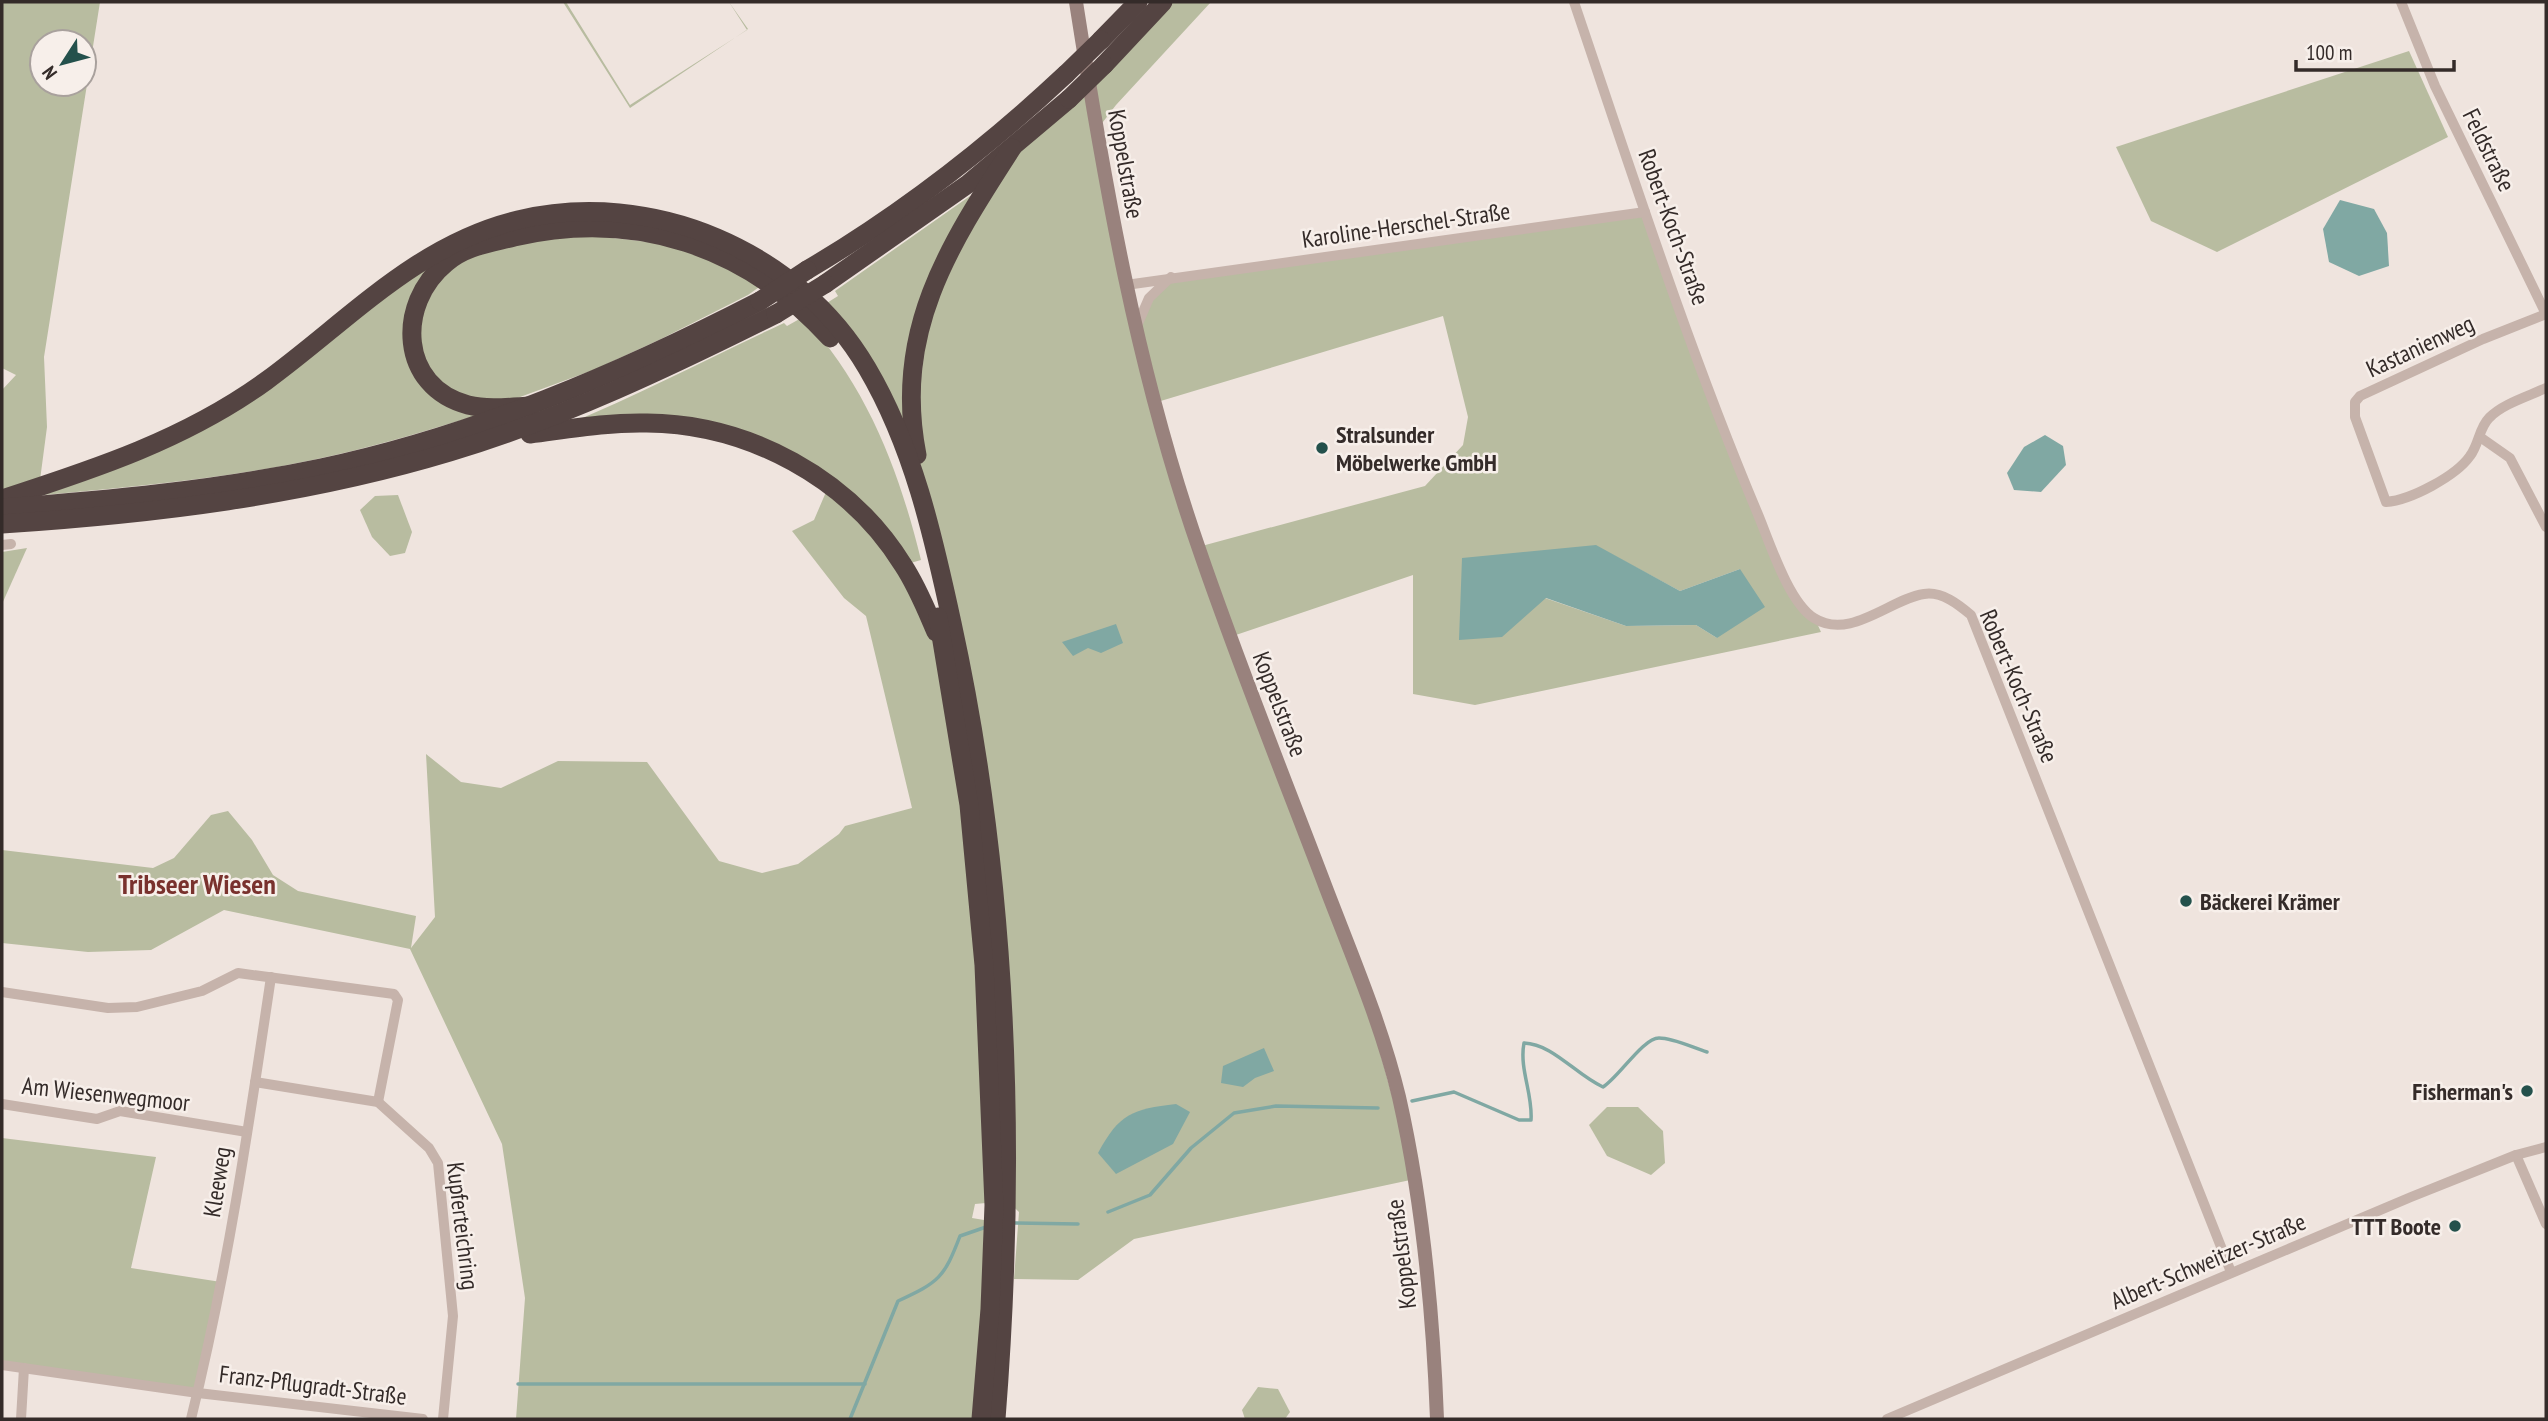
<svg xmlns="http://www.w3.org/2000/svg" width="2548" height="1421" viewBox="0 0 2548 1421" font-family="'PT Sans Narrow',sans-serif">
<style>
.green{fill:#b8bca0;fill-rule:evenodd}
.water{fill:#80a8a3}
.lines{fill:none;stroke-linecap:round;stroke-linejoin:round}
.stream{stroke:#80a8a3;stroke-width:3.5}
.street{stroke:#c6b3ab;stroke-width:10}
.secondary{stroke:#99827d;stroke-width:14}
.highway{stroke:#544442;stroke-width:19}
.highway-bridge{stroke:#544442;stroke-width:19}
.poi-dot{fill:#24514c;stroke:#f7efea;stroke-width:2.5}
.labels{text-anchor:middle;dominant-baseline:central;stroke-width:5;stroke-linejoin:round;paint-order:stroke}
.street-label{font-size:24px;fill:#342b29;stroke:#f7efea}
.poi-label{font-size:24px;font-weight:bold;fill:#342b29;stroke:#f7efea;text-anchor:start}
.quarter-label{font-size:28px;font-weight:bold;fill:#79312d;stroke:#f7efea}
</style>
<rect width="100%" height="100%" fill="#efe4de"/>
<g class="green">
<path d="M2,2H100L44,357L47,427L40,480L2,496V390L16,375L2,368ZM42,42H84V84H42Z"/>
<path d="M563,2H566L630,105L747,30L729,2L748,29L630,108Z"/>
<path d="M1163,2H1211L1116,105L1096,131L1136,327L1149,298L1171,277L1645,212L1735,460L1796,600L1815,619L1821,632L1475,705L1413,694V575L1230,637L1357,969L1415,1179L1134,1239L1078,1280L1014,1279L1019,1212L1009,1203L1004,1049L913,427L937,274L1012,148ZM1443,316L1468,417L1463,445L1425,486L1198,547L1154,403ZM1596,546L1680,591L1740,569L1717,638L1696,625L1626,626L1545,598Z"/>
<path d="M2409,51L2448,137L2217,252L2151,221L2116,147Z"/>
<path d="M970,196L972,199L946,242L909,438L822,306L838,296L835,291Z"/>
<path d="M634,225L442,259L409,356L479,415C431,429 384,444 335,455C232,479 127,487 23,497L156,450L436,258Z"/>
<path d="M559,232L685,246L762,285L748,295L661,339L596,369L512,400L495,403L450,394L418,355L421,298L460,258Z"/>
<path d="M803,317C867,386 899,470 921,560L907,564L879,526L744,436L566,425C640,394 711,357 784,323L787,326Z"/>
<path d="M829,485L870,521L944,650L969,805L986,1203L975,1204L972,1218L984,1220L983,1304L974,1419H516L525,1298L502,1144L410,949L224,910L151,950L88,952L2,943V850L153,868L174,858L211,815L228,811L252,840L273,875L298,891L416,916L411,948L435,917L426,754L461,782L501,788L558,761L647,762L719,861L762,873L798,864L839,834L845,826L912,808L866,616L844,598L792,531L814,520Z"/>
<path d="M398,495L412,532L405,553L390,556L372,537L360,510L375,496Z"/>
<path d="M27,548L2,604V552Z"/>
<path d="M1607,1107H1638L1663,1131L1665,1163L1651,1175L1607,1156L1589,1125Z"/>
<path d="M2,1138L156,1157L131,1268L221,1282L198,1393L2,1365Z"/>
<path d="M1258,1387L1278,1389L1290,1412L1285,1419H1245L1242,1410Z"/>
</g>
<g class="water">
<path d="M2340,200L2374,209L2387,233L2389,266L2359,276L2329,262L2323,229Z"/>
<path d="M2045,435L2063,446L2066,465L2041,492L2014,490L2007,473L2024,447Z"/>
<path d="M1596,545L1680,591L1740,569L1765,607L1717,638L1696,625L1626,626L1546,598L1502,637L1459,640L1462,558Z"/>
<path d="M1116,624L1123,643L1101,653L1088,648L1073,656L1062,642Z"/>
<path d="M1264,1048L1274,1071L1255,1078L1243,1087L1221,1083L1223,1066Z"/>
<path d="M1176,1104L1190,1112L1173,1144L1116,1174L1098,1153C1119,1114 1132,1109 1176,1104Z"/>
</g>
<g class="lines">
<g class="stream">
<path d="M1412,1101L1454,1092L1519,1120H1531C1533,1094 1519,1069 1524,1043C1553,1044 1576,1075 1603,1087C1619,1077 1643,1038 1659,1038C1674,1038 1693,1048 1707,1052"/>
<path d="M1108,1212L1150,1195L1191,1148L1234,1113L1276,1106L1378,1108"/>
<path d="M1014,1223L1078,1224"/>
<path d="M518,1384H865"/>
<path d="M850,1419L898,1301C939,1282 944,1278 960,1236L986,1227"/>
</g>
<g class="street">
<path d="M1574,2C1632,173 1687,345 1757,512C1769,540 1788,602 1814,618C1850,641 1890,599 1924,594C1942,591 1959,605 1971,615L2231,1272"/>
<path d="M2401,2L2435,86L2546,314L2483,339L2360,396L2355,402V417L2386,502C2411,500 2456,476 2470,456C2479,444 2479,428 2489,418C2502,404 2529,396 2546,388"/>
<path d="M1126,285L1645,212"/>
<path d="M1136,328L1149,298L1171,277"/>
<path d="M2480,437L2510,458L2546,527"/>
<path d="M2,545L11,544"/>
<path d="M2,992L108,1008L137,1007L202,991L238,973L394,994L398,1000L378,1102"/>
<path d="M255,1082L378,1102L429,1148L438,1163L453,1316L443,1419"/>
<path d="M2,1104L97,1119L120,1111L247,1132"/>
<path d="M2516,1155L2546,1224"/>
<path d="M2,1365L198,1393L423,1419"/>
<path d="M21,1419L24,1368"/>
<path d="M191,1419C227,1274 249,1125 271,977"/>
<path d="M1887,1419L2411,1197L2516,1155L2546,1147"/>
</g>
<path class="secondary" d="M1076,2C1105,187 1137,371 1199,549C1238,663 1283,775 1326,888C1352,956 1382,1026 1399,1097C1423,1203 1433,1311 1437,1419"/>
<g class="highway">
<path d="M1101,40L1138,2"/>
<path d="M1104,65L1163,2"/>
<path d="M807,270C902,214 986,149 1066,74"/>
<path d="M825,284L968,184L1069,99"/>
<path d="M531,406C511,407 488,410 468,405C399,387 396,304 446,263C465,246 491,243 514,237C635,209 747,246 830,338"/>
<path d="M530,434C569,429 608,422 647,423C749,424 849,478 903,565C917,586 926,609 936,632"/>
<path d="M917,455C893,332 948,247 1012,148"/>
<path d="M2,499C95,469 186,439 266,381C347,322 417,244 518,220C651,188 798,250 867,368C913,446 933,535 952,623C1009,884 1017,1153 996,1419"/>
<path d="M2,508C109,500 216,490 321,468C476,435 620,373 760,301"/>
<path d="M2,524C153,514 304,496 450,452C563,418 670,367 776,314"/>
<path d="M938,617L969,805L984,965L994,1205L990,1309L981,1419"/>
</g>
<g class="highway-bridge">
<path d="M1066,74L1101,40"/>
<path d="M1069,99L1104,65"/>
<path d="M760,301L807,270"/>
<path d="M776,314L825,284"/>
</g>
</g>
<g class="poi-dot">
<circle cx="1322" cy="448" r="7"/>
<circle cx="2186" cy="901" r="7"/>
<circle cx="2527" cy="1091" r="7"/>
<circle cx="2455" cy="1226" r="7"/>
</g>
<g class="labels">
<g class="street-label">
<text transform="translate(2489 150) rotate(64)">Feldstraße</text>
<text transform="translate(1126 164) rotate(80)">Koppelstraße</text>
<text transform="translate(1406 225) rotate(-8)">Karoline-Herschel-Straße</text>
<text transform="translate(1674 227) rotate(70)">Robert-Koch-Straße</text>
<text transform="translate(2420 346) rotate(-25)">Kastanienweg</text>
<text transform="translate(2019 686) rotate(67)">Robert-Koch-Straße</text>
<text transform="translate(1280 704) rotate(69)">Koppelstraße</text>
<text transform="translate(106 1094) rotate(6)">Am Wiesenwegmoor</text>
<text transform="translate(217 1182) rotate(-81)">Kleeweg</text>
<text transform="translate(463 1226) rotate(83)">Kupferteichring</text>
<text transform="translate(1401 1254) rotate(-97)">Koppelstraße</text>
<text transform="translate(2208 1261) rotate(-23)">Albert-Schweitzer-Straße</text>
<text transform="translate(313 1385) rotate(7)">Franz-Pflugradt-Straße</text>
</g>
<g class="poi-label">
<text x="1336" y="434">Stralsunder<tspan x="1336" dy="28">Möbelwerke GmbH</tspan></text>
<text x="2200" y="901">Bäckerei Krämer</text>
<text x="2513" y="1091" text-anchor="end">Fisherman's</text>
<text x="2441" y="1226" text-anchor="end">TTT Boote</text>
</g>
<g class="quarter-label">
<text x="197" y="883">Tribseer Wiesen</text>
</g>
</g>
<rect width="2548" height="1421" fill="none" stroke="#342b29" stroke-width="7"/>
<g transform="translate(63 63) rotate(234)"><circle r="33" fill="#f7efea" stroke="#a9a19d" stroke-width="2"/>
<path d="M0-5L12 26L0 18L-12 26Z" fill="#24514c"/>
<text y="-10" font-size="19" font-weight="bold" text-anchor="middle" fill="#342b29">N</text>
</g>
<path d="M2296 60v10h158v-10" fill="none" stroke="#342b29" stroke-width="3.5"/>
<text x="2306" y="60" font-size="21" fill="#342b29" stroke="#f7efea" stroke-width="5" paint-order="stroke">100 m</text>
</svg>
